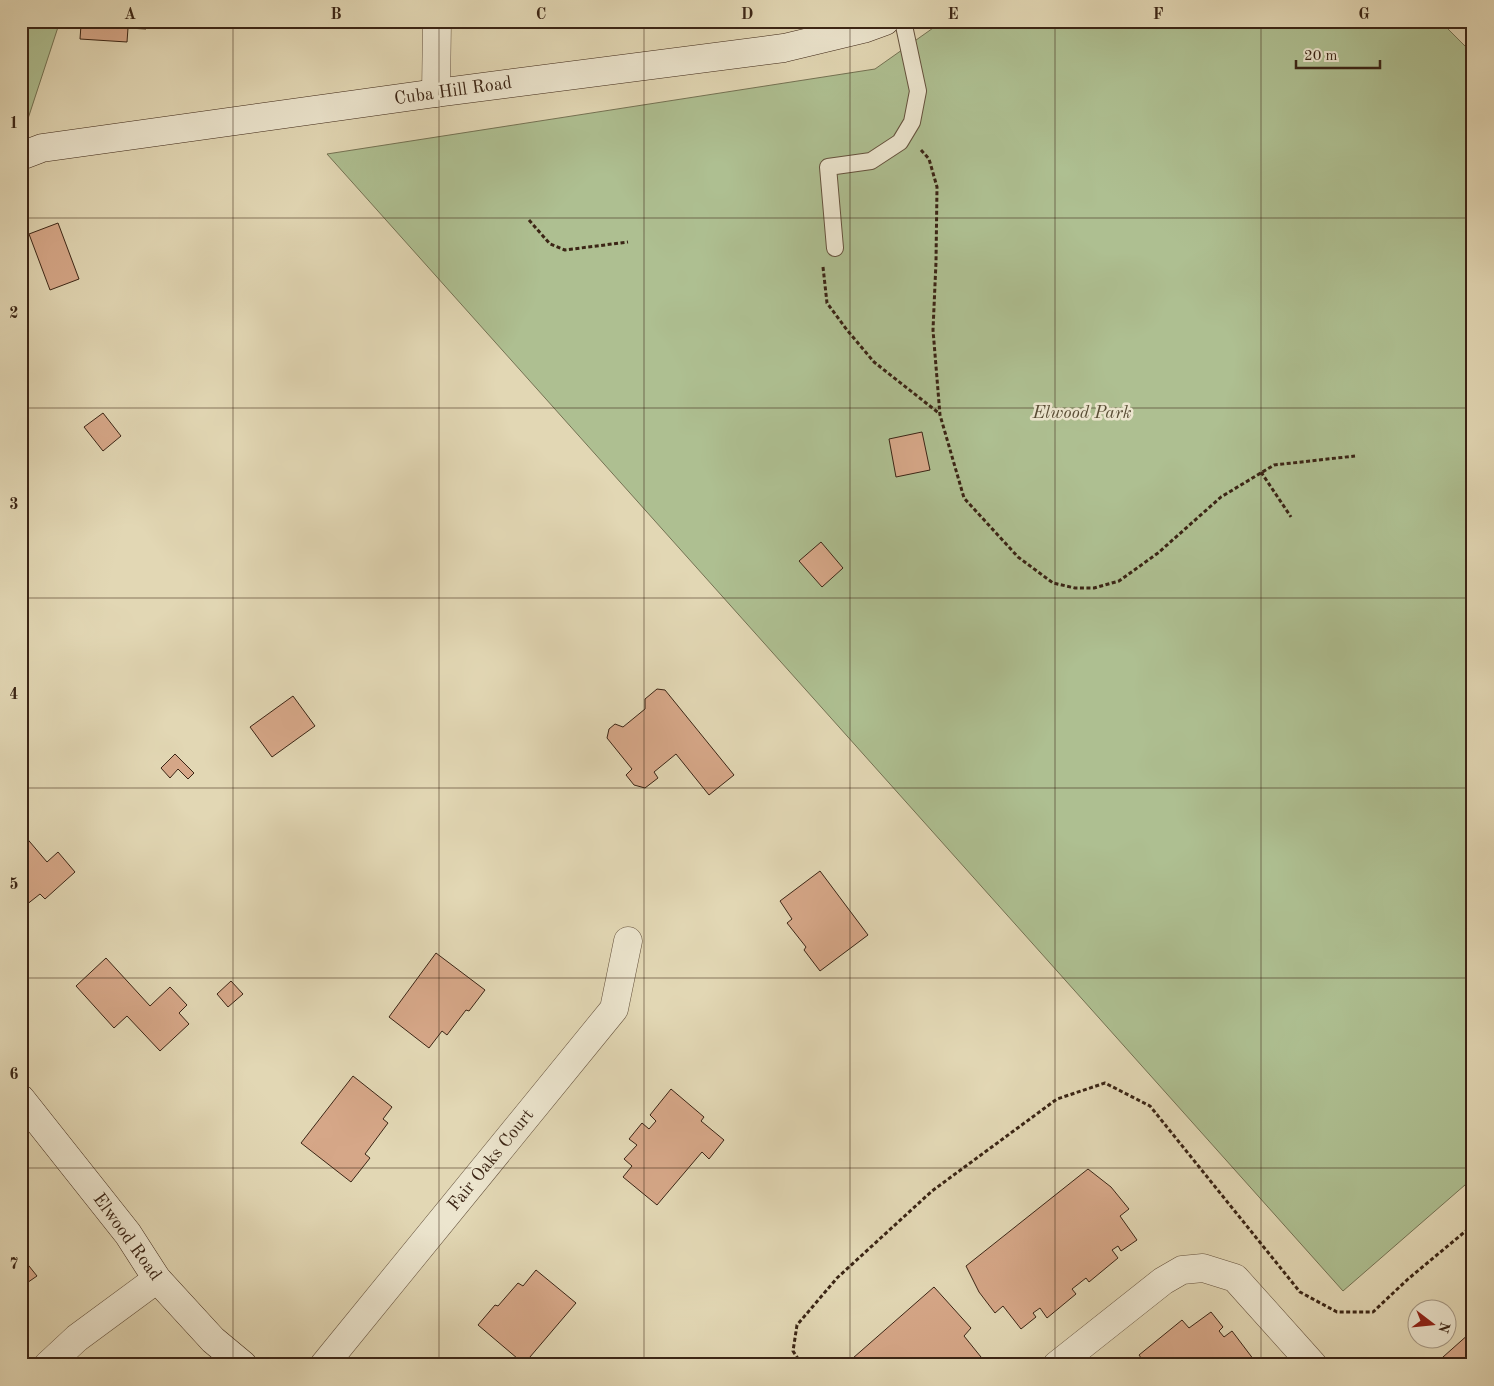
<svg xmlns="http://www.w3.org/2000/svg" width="1494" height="1386" viewBox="0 0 1494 1386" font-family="'Old Standard TT',serif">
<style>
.green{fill:#aebf91;stroke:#747253}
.building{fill:#d6a788;stroke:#3b2515}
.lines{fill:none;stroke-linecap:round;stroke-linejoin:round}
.service-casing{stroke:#65523d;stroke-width:18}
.minor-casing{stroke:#65523d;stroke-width:29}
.secondary-casing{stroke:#3b2515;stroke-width:29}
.path{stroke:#3b2515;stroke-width:3;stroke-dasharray:4 2.5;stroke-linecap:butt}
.service{stroke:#ece5ce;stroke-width:16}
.minor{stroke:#ece5ce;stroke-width:28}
.secondary{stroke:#ece5ce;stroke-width:28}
.grid{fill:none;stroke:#3b2515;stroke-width:1;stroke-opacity:0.55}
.labels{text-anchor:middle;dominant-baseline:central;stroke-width:5;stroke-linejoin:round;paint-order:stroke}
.street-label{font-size:18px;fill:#3b2515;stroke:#ece5ce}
.park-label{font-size:18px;font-style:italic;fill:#584c34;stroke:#ece5ce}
.neatline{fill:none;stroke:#3b2515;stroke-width:2}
.grid-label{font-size:16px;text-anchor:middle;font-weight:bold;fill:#3b2515}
</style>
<rect width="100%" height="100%" fill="#e2d7b4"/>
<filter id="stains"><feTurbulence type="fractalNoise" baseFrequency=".004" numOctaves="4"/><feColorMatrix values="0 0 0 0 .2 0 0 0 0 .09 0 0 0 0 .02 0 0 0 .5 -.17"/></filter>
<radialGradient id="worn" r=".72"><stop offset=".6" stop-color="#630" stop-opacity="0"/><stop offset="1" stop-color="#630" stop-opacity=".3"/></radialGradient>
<g class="green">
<path d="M21,21H60L21,140Z"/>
<path d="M943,21H1440L1473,54V1178L1343,1291L327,154L875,69Z"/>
</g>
<g class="building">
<path d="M62,21H147L146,29L128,28L127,42L80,39L81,25L62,23Z"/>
<path d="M58,223L79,279L50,290L29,234Z"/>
<path d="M103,413L121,436L103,451L84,427Z"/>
<path d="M922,432L930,470L896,477L889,439Z"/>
<path d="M821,542L843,568L822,587L799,561Z"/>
<path d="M657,689L665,690L734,775L709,795L676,754L654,772L658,778L645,788L634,785L626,775L632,769L607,738L609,729L615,724L623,727L645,709V699Z"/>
<path d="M293,696L315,726L272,757L250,727Z"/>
<path d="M175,754L194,773L188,779L178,769L170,778L161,768Z"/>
<path d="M24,835L47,862L58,852L75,872L45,899L40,894L21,909V837Z"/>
<path d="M820,871L868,935L820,971L804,950L806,947L787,923L792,919L780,901Z"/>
<path d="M436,953L485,990L469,1011L466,1010L447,1035L442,1031L429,1048L389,1017Z"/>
<path d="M106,958L150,1006L170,987L187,1005L179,1013L189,1024L160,1051L127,1016L114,1028L76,986Z"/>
<path d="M231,981L243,994L228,1007L217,994Z"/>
<path d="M353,1076L392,1107L383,1119L388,1123L365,1154L370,1158L351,1182L301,1143Z"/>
<path d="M671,1089L704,1117L701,1121L724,1140L709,1159L702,1152L657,1205L623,1177L632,1166L624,1159L637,1145L629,1139L642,1123L649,1129L656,1121L650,1115Z"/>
<path d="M1088,1169L1111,1187L1129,1209L1120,1216L1137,1240L1121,1251L1118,1246L1112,1250L1118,1258L1089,1282L1086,1278L1072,1289L1076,1294L1047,1318L1040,1308L1033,1313L1036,1317L1021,1329L1003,1306L995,1313L979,1292L966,1266Z"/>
<path d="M21,1256L37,1276L21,1287Z"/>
<path d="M536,1270L576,1303L524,1364L478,1325L495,1305L498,1306L518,1283L523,1286Z"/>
<path d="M934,1287L971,1328L964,1336L981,1357L972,1365H857L858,1364L853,1358Z"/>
<path d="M1211,1312L1223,1327L1219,1331L1224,1337L1232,1331L1254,1360L1249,1365H1146L1139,1355L1182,1320L1189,1328Z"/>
<path d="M1473,1330V1365H1434L1470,1333Z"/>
</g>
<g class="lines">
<g class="service-casing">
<path id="service" d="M835,248L828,167L871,161L900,142L912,122L918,91L903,21"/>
</g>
<g class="minor-casing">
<g id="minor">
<path d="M436,93L437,21"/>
<path d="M48,1365L77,1338L157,1279"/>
<path d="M324,1365L614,1009L628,941"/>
<path d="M1057,1365L1163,1281L1182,1270L1203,1268L1235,1278L1313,1365"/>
</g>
</g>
<g class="secondary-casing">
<g id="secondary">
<path d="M21,156L42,148L436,93L784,48L863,29L885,21"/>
<path d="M21,1099L128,1234L157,1279L213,1340L243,1365"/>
</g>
</g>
<g class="path">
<path d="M921,150L929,159L937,187L936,262L933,330L940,415L964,498L1018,557L1053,583L1075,588H1094L1119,581L1158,553L1221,497L1274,465L1355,456"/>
<path d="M529,220L550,244L565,250L628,242"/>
<path d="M823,267L827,303L847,330L874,362L940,414"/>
<path d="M1261,472L1291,517"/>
<path d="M802,1365L793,1351L797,1325L837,1278L932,1191L1057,1099L1105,1083L1150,1106L1300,1292L1337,1312H1373L1408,1279L1473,1225"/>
</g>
<use href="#service" class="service"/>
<use href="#minor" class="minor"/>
<use href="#secondary" class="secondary"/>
</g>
<path class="grid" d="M233,21V1365M439,21V1365M644,21V1365M850,21V1365M1055,21V1365M1261,21V1365M21,218H1473M21,408H1473M21,598H1473M21,788H1473M21,978H1473M21,1168H1473"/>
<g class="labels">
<g class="street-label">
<text transform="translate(453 91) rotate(-8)">Cuba Hill Road</text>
<text transform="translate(491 1160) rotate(-51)">Fair Oaks Court</text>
<text transform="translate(127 1237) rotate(54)">Elwood Road</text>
</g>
<g class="park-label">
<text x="1082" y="413">Elwood Park</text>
</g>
</g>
<rect width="1494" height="1386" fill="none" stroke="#e2d7b4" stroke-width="55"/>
<g transform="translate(1432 1324) rotate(106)"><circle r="24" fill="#ece5ce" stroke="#a59884"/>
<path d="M0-4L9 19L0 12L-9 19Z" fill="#8f2418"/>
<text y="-8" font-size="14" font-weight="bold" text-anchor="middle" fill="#3b2515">N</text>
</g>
<path d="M1296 60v8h84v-8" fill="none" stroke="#3b2515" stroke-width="2.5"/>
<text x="1304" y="60" font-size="15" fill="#3b2515" stroke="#ece5ce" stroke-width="4" paint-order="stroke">20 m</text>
<rect x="28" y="28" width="1438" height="1330" class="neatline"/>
<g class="grid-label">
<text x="130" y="19">A</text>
<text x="336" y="19">B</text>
<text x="541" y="19">C</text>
<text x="747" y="19">D</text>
<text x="953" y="19">E</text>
<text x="1158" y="19">F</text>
<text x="1364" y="19">G</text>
<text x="14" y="128">1</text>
<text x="14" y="318">2</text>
<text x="14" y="509">3</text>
<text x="14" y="699">4</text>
<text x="14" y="889">5</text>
<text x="14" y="1079">6</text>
<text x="14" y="1269">7</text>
</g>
<rect width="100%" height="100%" filter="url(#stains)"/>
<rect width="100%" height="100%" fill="url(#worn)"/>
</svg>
